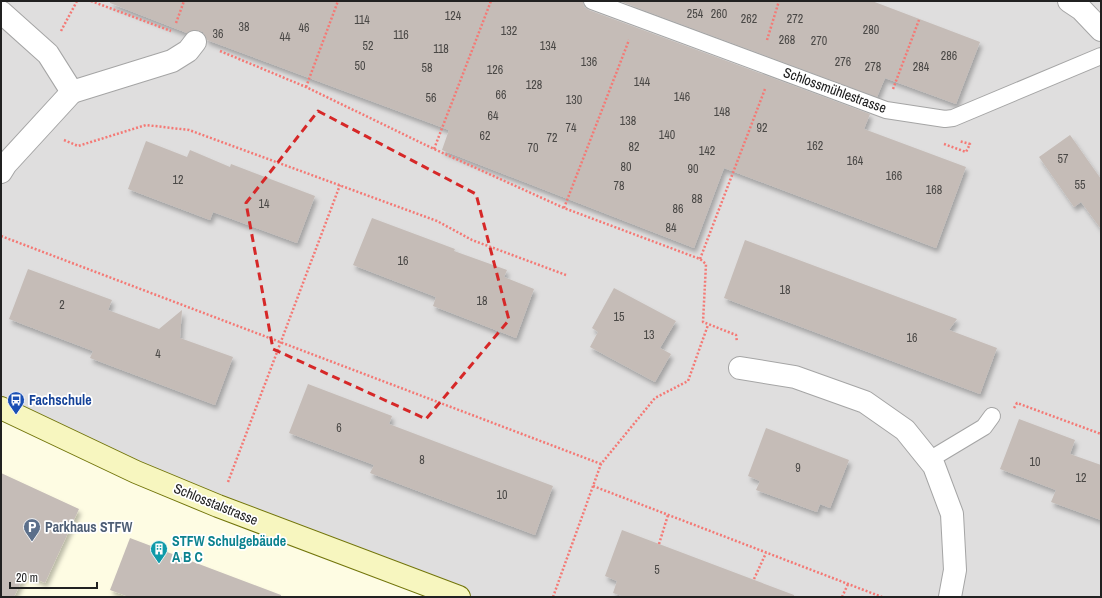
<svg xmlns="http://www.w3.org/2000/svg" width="1102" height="598" viewBox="0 0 1102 598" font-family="'Archivo Narrow',sans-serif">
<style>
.residential{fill:#dfdede}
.education{fill:#fefce3}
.building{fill:#c5bcb7;filter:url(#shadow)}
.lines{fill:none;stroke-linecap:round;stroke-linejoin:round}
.lane-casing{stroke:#a5a5a5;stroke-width:18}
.street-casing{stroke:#a5a5a5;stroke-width:24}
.secondary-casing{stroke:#72750a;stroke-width:24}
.path{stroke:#f47975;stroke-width:2.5;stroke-dasharray:2 2;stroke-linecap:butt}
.lane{stroke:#fff;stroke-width:16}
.street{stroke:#fff;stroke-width:22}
.secondary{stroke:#f7f6bf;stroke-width:22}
.marked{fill:none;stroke:#d62828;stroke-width:3;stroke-dasharray:8 5;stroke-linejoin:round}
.labels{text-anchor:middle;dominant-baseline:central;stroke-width:3.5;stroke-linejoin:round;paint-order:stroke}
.number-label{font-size:12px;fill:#4a4846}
.street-label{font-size:14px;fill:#212121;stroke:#fff}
.transit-label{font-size:14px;font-weight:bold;fill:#164399;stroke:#fff;text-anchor:start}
.service-label{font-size:14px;font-weight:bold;fill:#4e5e75;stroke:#fff;text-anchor:start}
.culture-label{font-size:14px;font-weight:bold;fill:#0d838f;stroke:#fff;text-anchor:start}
</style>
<defs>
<filter id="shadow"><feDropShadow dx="2.5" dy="4.5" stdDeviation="2" flood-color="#0004"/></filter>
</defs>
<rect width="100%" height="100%" fill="#f0ede8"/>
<path class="residential" d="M1,1H1101V597H459L1,408Z"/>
<path class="education" d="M1,408L459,597H1Z"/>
<g class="building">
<path d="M110,1H583L584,7L589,10L870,114L864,129L966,167L936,248L724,168L694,248L442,150L449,130L207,40L203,32L197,30L187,33L110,3Z"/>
<path d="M619,1H872L980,42L956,104L885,78L877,97Z"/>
<path d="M1070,135L1101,179V229L1081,202L1074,207L1039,157Z"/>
<path d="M146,141L187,157L190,150L230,167L231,164L315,196L297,243L213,212L210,220L128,189Z"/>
<path d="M372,218L455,249L454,251L507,270L504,277L534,289L516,338L433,306L436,297L353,265Z"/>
<path d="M745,240L957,319L949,330L997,348L980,394L724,298Z"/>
<path d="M28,269L112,300L108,310L159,329L182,310L180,338L233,357L215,405L90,358L93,351L9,319Z"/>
<path d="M614,288L676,321L660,348L671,354L655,382L590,347L598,332L592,328Z"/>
<path d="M308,384L392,416L389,424L553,486L535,535L370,473L374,465L289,433Z"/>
<path d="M1019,419L1075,440L1070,454L1101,465V520L1051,502L1056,490L1000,469Z"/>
<path d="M766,428L849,460L830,508L820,504L817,512L756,490L760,481L748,476Z"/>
<path d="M1,473L79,509L45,583L25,574L14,597H1Z"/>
<path d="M622,530L794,595V597H625L613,593L617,581L605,576Z"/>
<path d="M130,538L281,595V597H129L110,590Z"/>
</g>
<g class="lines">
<g class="lane-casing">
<g id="lane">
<path d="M592,1L886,110L945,119L953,118L1101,56"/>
<path d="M929,460L984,427L992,416"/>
</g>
</g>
<g class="street-casing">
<g id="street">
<path d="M1069,1L1081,9L1101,30"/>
<path d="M1,12L48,54L72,92L172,61L188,51L195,42"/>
<path d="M1,172L6,164L72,92"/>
<path d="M740,368L795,377L865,402L905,430L934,466L952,514L955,570L950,597"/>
</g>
</g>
<g class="secondary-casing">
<path id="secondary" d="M1,408L136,472L218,506L459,597"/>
</g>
<g class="path">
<path d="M91,1L171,31"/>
<path d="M176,23L184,1"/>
<path d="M61,31L77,1"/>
<path d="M767,40L779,1"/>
<path d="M220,51L306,87L434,149L564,208L700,259L706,264L703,322L736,335L737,342"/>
<path d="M306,87L338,1"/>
<path d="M893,89L919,20"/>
<path d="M64,140L78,146L146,125L189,130L437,221L472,240L566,275"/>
<path d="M944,144L966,152L970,144L959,141"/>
<path d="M434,149L491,1"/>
<path d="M564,208L629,40"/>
<path d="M1,236L601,464"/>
<path d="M700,259L765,89"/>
<path d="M1014,408L1017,403L1101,434"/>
<path d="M228,482L340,185"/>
<path d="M593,486L882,597"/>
<path d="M659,544L668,515"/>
<path d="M754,579L766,553"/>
<path d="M553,597L601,464L655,398L688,381L708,325"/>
<path d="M842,597L848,584"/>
</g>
<use href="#lane" class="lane"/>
<use href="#street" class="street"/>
<use href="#secondary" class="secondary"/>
</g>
<path class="marked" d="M318,111L476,194L509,320L426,419L273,349L246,203Z"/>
<defs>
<g id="bus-pin" transform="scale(0.9)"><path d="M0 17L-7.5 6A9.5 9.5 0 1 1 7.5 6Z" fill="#1a4fb4" stroke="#fff"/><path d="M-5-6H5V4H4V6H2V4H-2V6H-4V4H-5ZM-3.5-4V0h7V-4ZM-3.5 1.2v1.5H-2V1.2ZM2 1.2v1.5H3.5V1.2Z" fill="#fff"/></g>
<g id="parking-pin" transform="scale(0.9)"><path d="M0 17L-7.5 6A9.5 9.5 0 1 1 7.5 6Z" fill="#5c6f8a" stroke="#fff"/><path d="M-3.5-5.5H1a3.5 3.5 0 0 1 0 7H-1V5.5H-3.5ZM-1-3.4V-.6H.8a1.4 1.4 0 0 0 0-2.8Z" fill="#fff"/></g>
<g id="building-pin" transform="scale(0.9)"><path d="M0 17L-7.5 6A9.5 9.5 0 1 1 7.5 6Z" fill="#0f9aa8" stroke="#fff"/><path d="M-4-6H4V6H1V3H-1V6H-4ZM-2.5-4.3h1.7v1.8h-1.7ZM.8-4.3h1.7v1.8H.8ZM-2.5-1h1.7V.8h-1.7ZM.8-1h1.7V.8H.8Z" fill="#fff"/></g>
</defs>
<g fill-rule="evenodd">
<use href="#bus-pin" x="16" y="400"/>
<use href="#parking-pin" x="32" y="527"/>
<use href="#building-pin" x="159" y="549"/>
</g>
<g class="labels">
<g class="number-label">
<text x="695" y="14">254</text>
<text x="719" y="14">260</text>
<text x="453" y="16">124</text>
<text x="749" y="19">262</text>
<text x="795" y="19">272</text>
<text x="362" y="20">114</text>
<text x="244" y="27">38</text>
<text x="304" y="28">46</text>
<text x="871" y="30">280</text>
<text x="509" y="31">132</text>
<text x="218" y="34">36</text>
<text x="401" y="35">116</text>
<text x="285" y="37">44</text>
<text x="787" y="40">268</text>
<text x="819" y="41">270</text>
<text x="368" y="46">52</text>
<text x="548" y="46">134</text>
<text x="441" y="49">118</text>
<text x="949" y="56">286</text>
<text x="589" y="62">136</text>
<text x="843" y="62">276</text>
<text x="360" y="66">50</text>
<text x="873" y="67">278</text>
<text x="921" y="67">284</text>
<text x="427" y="68">58</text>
<text x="495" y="70">126</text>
<text x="642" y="82">144</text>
<text x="534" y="85">128</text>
<text x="501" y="95">66</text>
<text x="682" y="97">146</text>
<text x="431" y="98">56</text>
<text x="574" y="100">130</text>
<text x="722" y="112">148</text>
<text x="493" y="116">64</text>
<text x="628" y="121">138</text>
<text x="571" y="128">74</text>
<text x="762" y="128">92</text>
<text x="667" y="135">140</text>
<text x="485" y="136">62</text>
<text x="552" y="138">72</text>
<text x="815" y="146">162</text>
<text x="634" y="147">82</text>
<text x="533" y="148">70</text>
<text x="707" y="151">142</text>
<text x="1063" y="159">57</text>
<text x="855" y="161">164</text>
<text x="626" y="167">80</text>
<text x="693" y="169">90</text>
<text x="894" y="176">166</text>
<text x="178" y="180">12</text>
<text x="1080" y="185">55</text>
<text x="619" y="186">78</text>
<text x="934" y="190">168</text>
<text x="697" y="199">88</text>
<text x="264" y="204">14</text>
<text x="678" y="209">86</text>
<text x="671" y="228">84</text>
<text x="403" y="261">16</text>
<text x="785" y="290">18</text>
<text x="482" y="301">18</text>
<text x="62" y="305">2</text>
<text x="619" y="317">15</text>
<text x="649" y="335">13</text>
<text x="912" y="338">16</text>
<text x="158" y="354">4</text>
<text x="339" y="428">6</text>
<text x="422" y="460">8</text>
<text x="1035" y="462">10</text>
<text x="798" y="468">9</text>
<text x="1081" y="478">12</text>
<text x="502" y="495">10</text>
<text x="657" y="570">5</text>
</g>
<g class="street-label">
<text transform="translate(835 90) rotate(20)">Schlossmühlestrasse</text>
<text transform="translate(216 504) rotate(22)">Schlosstalstrasse</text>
</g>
<g class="transit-label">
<text x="29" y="400">Fachschule</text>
</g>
<g class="service-label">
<text x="45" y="527">Parkhaus STFW</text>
</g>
<g class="culture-label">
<text x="172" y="541">STFW Schulgebäude<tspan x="172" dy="16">A B C</tspan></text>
</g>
</g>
<rect width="1102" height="598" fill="none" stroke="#212121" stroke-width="4"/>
<path d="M10 582v6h87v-6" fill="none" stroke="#212121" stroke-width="2"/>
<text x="16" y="582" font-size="12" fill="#212121" stroke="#ffffff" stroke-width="3" paint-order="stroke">20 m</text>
</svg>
